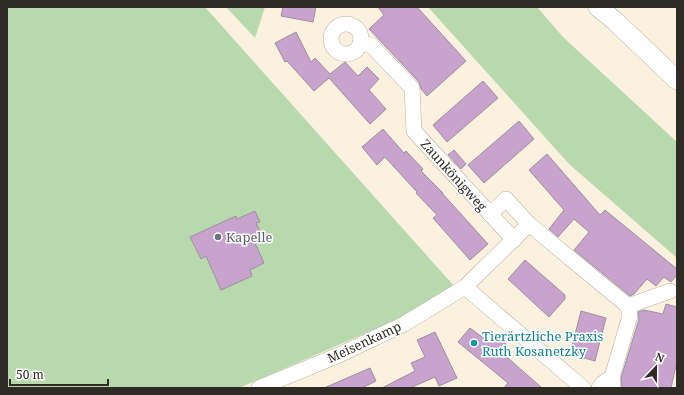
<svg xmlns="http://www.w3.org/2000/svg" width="684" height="395" viewBox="0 0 684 395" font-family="'Noto Serif',serif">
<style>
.green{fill:#b8d8ad}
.building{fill:#c8a3cd;stroke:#9d909e}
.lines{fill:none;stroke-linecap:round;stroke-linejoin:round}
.minor-casing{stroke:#b7ae9e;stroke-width:16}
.major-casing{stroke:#b7ae9e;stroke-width:20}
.minor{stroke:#fff;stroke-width:15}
.major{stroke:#fff;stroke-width:19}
.worship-dot{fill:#6b7280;stroke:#fff;stroke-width:1.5}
.culture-dot{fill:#0f9aa8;stroke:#fff;stroke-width:1.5}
.labels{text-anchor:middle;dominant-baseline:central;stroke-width:3;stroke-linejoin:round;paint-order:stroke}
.street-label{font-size:13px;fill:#2e2a24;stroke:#fff}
.worship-label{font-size:13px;fill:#5b616d;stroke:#fff;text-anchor:start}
.culture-label{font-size:13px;fill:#0d838f;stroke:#fff;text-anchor:start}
</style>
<rect width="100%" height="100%" fill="#fbf1df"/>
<g class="green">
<path d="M7,7H205L454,286L401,318L239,388H7Z"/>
<path d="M226,7H265L255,38Z"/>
<path d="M428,7H537L563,37L677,142V258L569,164Z"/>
</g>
<g class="building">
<path d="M283,7H316L313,22L281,16Z"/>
<path d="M378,7H417L466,61L427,96L421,89L419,82L369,29L384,15Z"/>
<path d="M296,32L311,62L315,58L330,74L345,62L358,76L367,67L379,79L369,90L386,109L370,124L329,78L314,91L287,61L285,62L275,43Z"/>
<path d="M483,81L498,98L447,142L433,125Z"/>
<path d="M519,121L534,139L484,183L468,165Z"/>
<path d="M383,129L404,153L406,151L423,169L421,171L443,193H442L488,244L470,260L433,218L437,215L416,193L417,192L385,157L377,165L362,147Z"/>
<path d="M454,150L466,164L461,169L448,155Z"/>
<path d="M547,154L600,215L605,210L677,269V275L671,282L664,277L656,286L647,279L634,294L630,296L574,250L589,232L574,219L558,237L549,229L564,210L529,170Z"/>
<path d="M255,211L260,222L256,223L263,237L254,241L264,263L250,270L252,276L221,290L206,256L201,259L190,237L236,216L237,219Z"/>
<path d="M525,260L565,295V299L549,317L508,279Z"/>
<path d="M666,304L677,307V361L671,388H622L621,378L639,319L638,312L644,310L663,314Z"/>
<path d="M581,311L606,318L595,361L570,354Z"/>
<path d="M470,328L490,343L496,336L506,344L500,351L542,388H504L508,383L458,342Z"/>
<path d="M435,332L457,378L439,386L435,377L410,388H382L415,371L411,363L425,357L417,340Z"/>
<path d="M370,368L376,381L362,388H324Z"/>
</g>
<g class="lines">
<g class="minor-casing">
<g id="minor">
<circle cx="346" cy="39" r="15"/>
<path d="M360,43L371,45L412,88L414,131L514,240"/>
<path d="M490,214L506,199L529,224L542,235L628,306L630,316L612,377L613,388"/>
<path d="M465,287L583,388"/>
<path d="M628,306L670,291"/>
<path d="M259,388L339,355L404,324L465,287L529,224"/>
<path d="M599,388L603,383L612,377"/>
</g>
</g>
<g class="major-casing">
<path id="major" d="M598,7L615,21L677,80"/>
</g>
<use href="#minor" class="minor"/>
<use href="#major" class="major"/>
</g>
<circle class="worship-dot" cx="218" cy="237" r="4"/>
<circle class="culture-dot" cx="474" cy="343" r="4"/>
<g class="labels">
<g class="street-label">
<text transform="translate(454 175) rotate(48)">Zaunkönigweg</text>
<text transform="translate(364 342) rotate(-25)">Meisenkamp</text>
</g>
<g class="worship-label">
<text x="226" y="237">Kapelle</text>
</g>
<g class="culture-label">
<text x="482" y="336">Tierärtzliche Praxis<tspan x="482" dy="15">Ruth Kosanetzky</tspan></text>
</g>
</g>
<rect width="684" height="395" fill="none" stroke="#2e2a24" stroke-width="16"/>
<g transform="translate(656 367) rotate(22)" stroke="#ffffff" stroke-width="3" paint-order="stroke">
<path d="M0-3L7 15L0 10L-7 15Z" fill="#2e2a24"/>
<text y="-6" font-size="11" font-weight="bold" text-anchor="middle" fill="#2e2a24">N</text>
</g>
<path d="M10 379v6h98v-6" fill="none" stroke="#2e2a24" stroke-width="2"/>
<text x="16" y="379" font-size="12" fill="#2e2a24" stroke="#ffffff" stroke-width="3" paint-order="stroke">50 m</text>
</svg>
